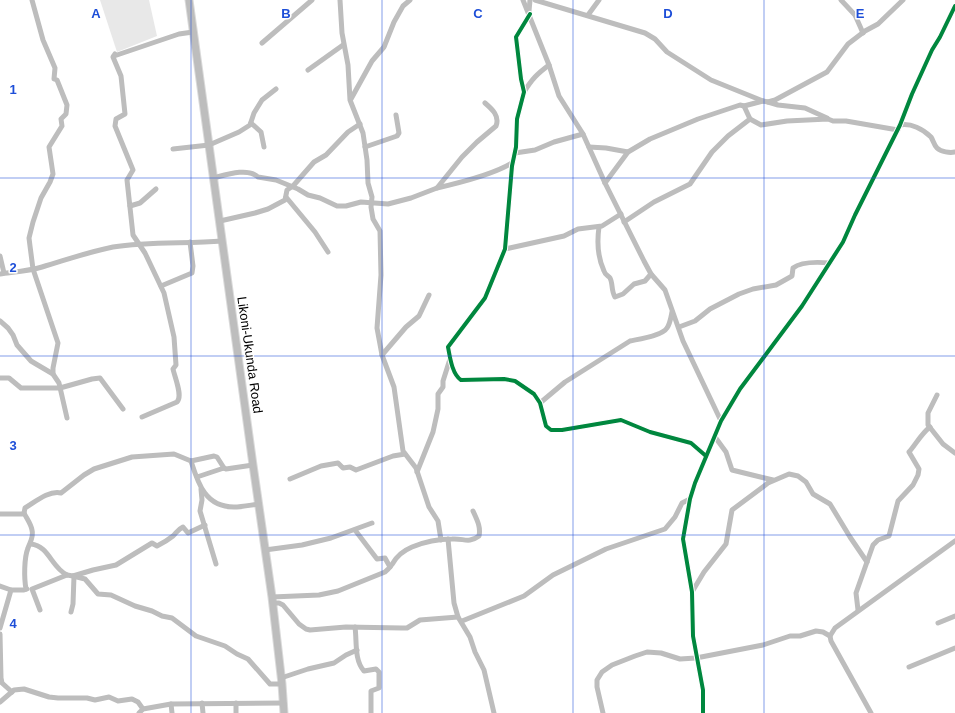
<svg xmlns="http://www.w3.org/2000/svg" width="955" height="713" viewBox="0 0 955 713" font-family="Helvetica,sans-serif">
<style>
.green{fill:#e8e8e8}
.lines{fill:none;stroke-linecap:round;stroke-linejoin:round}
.highway-casing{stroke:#dbdbdb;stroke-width:9}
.minor{stroke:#bdbdbd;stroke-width:5}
.highway{stroke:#bdbdbd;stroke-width:7}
.cycleway-casing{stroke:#fff;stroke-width:6}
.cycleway{stroke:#00873e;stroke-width:4}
.grid{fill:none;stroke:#1d4ed8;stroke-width:1;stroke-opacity:0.55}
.labels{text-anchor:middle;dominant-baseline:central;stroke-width:3;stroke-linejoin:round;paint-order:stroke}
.street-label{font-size:13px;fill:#000;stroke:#fff}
.grid-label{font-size:13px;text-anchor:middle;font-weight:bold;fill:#1d4ed8;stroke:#fff;stroke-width:3;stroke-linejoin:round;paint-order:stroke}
</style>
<rect width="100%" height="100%" fill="#fff"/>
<path class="green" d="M100,0H149L157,36L117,52Z"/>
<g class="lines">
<g class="highway-casing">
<path id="highway" d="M189,0L253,465L272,597L282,684L284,713"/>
</g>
<g class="minor">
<path d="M32,0L43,40L55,68L54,79L57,80L67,105L66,114L61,119L62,126L49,147L53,174L50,182L41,198L33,222L29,238L30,246L33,269L58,343L53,368V374"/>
<path d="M340,0L342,33L348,65L350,100L363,133L367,160L368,183L372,197L371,207L373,219L380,231L381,275L377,328L382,355L394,387L403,451L416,468L429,507L438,521L441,540"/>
<path d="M523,0L549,65L559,96L583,134L605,183L644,261L651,274L665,290L683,341L721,421"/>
<path d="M535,0L645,33L655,39L667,52L711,80L763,101L768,102L775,100L827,72L848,44L865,31L878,24L903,0"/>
<path d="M841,0L855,15L863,33"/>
<path d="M529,11L530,0"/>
<path d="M530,14L516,37L521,79L524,92L517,119L516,147L512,166L505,249L485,298L448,347C450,357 452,374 461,380L504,379L515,381L534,394L540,403L546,426L551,430H562L621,420L650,432L691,443L706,456"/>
<path d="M588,15L599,0"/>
<path d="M262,43L312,0"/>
<path d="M115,54L113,57L121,76L125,114L116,119L115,126L133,170L127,180L133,235L145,253L164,293L174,337L176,365L173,369C175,378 183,396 177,402L142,417"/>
<path d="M114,56L179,34L193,32"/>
<path d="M308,70L343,45"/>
<path d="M524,92C532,79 537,74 549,65"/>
<path d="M351,99L372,61L384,47L394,22L403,6L410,0"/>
<path d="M768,102L778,105L805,108L827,118"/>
<path d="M744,106L763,101"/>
<path d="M251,123L261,132L264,147"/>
<path d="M900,125C911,123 923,129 931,137C933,140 934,145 937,148C941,152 950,153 955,152"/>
<path d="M365,147L397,136L399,133L396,115"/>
<path d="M589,147L606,148L628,152"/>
<path d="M173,149L209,145L239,132L250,125L254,113L262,100L276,89"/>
<path d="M515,153L535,150L554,142L583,134"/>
<path d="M213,178C225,175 248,167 258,177L276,180L298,189L308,195L320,198L337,206H346L361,202L388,204L411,198L437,188L462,157L477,142L496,126C500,116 492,109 485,103"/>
<path d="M605,183L628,152L650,139L698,119L740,105L744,106L750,119L761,125L787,121L828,119L833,121H846L898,130"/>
<path d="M437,188C459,183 494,174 512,163"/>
<path d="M286,197L315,232L328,252"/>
<path d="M130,206L140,203L156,189"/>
<path d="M220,221L255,213L268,209L285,200L287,190L293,186L314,162L326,155L348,132L360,124"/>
<path d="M624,222L654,202L690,184L712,152L728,136L750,119"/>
<path d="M599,227C597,241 598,258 604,271C605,275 609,276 610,278C613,283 611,291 615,297L623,294L634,284L645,281L651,274"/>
<path d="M505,249L564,236L578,229L602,226L621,214"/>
<path d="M0,256L4,273"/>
<path d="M0,274C14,272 29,271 42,267C66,260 88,252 113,247C149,241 186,244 222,241"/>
<path d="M161,286L192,273L193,266L190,242"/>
<path d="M0,321L8,328L13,335L17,345L31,361L36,364L53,374L59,383L67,418"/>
<path d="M679,327L695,321L710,309L739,294L753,289L776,285L792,276L793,268C802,261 819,262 830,263"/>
<path d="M382,355L406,327L419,316L429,295"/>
<path d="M0,378H9L21,388H60L92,379L100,378L123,409"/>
<path d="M937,395L928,413V425L943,444L955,453"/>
<path d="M540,403L565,382L630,341C639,339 662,336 667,328C670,324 671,317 672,312"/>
<path d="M715,437L726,452L732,470L773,480"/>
<path d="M191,461C198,483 205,507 234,507C242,507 251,505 259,504"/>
<path d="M417,472L433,432L438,409V394L443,387V381L450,359"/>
<path d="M197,477L224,468L226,469L253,465"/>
<path d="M290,479L321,466L338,463L343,468L350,467L356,470L393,456L405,454"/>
<path d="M201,489L202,500L200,511L216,564"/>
<path d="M24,513C27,519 31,524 32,530C34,537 30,542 28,548C24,558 24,578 26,589"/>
<path d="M0,514H22L24,513L25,508C35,502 49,490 61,493L84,475L94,469L132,457L174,454L191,461L214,456L217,457L224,468"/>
<path d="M355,530L377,559L385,558L390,567"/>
<path d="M448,539L454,603L458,617L470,637L475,652L484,670L494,713"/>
<path d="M31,544C49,546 51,567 67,575"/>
<path d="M265,550L302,545L331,538L372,523"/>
<path d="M73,576L85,579L98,594L111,595L135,606L152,611L162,616L172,618L196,636L225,646L237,654L248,659L270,684H282"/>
<path d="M0,586L11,590"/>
<path d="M692,592L704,572L726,544L732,510L768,483L789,474L798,476L806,482L813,494L830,504L850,537L867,562"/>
<path d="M272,597L319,595L338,591L385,572C389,569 390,567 393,563C397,556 405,550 412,547C424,542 439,539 452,539C464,538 468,544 479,536C481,527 477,520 473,511"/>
<path d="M273,603H279L283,605L299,624L306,629L310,630L346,627L402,628H407L420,620L458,617"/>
<path d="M40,610L32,589L67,575L73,576L93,570L116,565L152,543L157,546C163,543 168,540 173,536C177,532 177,530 183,527L188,533L205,525"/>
<path d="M858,610L856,593L873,545L878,540L889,536L898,501L913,485L918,475L919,469L909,452C916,444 921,434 930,427"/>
<path d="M71,612L73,604L74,576"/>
<path d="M462,621L524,596L553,575L606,549L665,529L675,517L682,503L690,499"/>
<path d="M938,623L955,616"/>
<path d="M355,627C357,641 354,660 364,671L376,669L379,672V688L371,691V713"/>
<path d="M0,628L11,590H24L27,589"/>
<path d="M0,634L1,678L2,683L12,692"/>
<path d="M909,667L955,648"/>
<path d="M281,678L308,669L334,663L346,655L357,650"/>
<path d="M0,702L14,690L24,689L49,697L58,698H87L95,700L109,697L118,701L132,699L138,702L143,709"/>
<path d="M202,703L203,713"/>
<path d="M236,703V713"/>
<path d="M171,704L172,713"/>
<path d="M139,713L143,709L171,704L284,703"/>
<path d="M603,713L597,687V680L602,672L612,665L635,656L647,652L661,653L680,659L696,658L763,645L790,636H800L816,631L823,632L830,636"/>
<path d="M703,713V690L693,636L692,592L683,539L690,499L695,483L721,421L740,389L802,306L843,242L855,215L900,125L912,94L932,50L940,37L955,6"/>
<path d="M871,713L831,641L830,636L835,628L955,541"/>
</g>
<use href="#highway" class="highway"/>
<g class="cycleway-casing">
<g id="cycleway">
<path d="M530,14L516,37L521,79L524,92L517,119L516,147L512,166L505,249L485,298L448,347C450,357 452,374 461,380L504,379L515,381L534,394L540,403L546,426L551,430H562L621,420L650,432L691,443L706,456"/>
<path d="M703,713V690L693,636L692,592L683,539L690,499L695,483L721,421L740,389L802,306L843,242L855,215L900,125L912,94L932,50L940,37L955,6"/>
</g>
</g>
<use href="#cycleway" class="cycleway"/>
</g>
<path class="grid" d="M191,0V713M382,0V713M573,0V713M764,0V713M0,178H955M0,356H955M0,535H955"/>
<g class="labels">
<g class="street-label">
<text transform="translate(250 355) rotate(82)">Likoni-Ukunda Road</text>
</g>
</g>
<g class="grid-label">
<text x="96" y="18">A</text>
<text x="286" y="18">B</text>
<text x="478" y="18">C</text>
<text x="668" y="18">D</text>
<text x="860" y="18">E</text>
<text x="13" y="94">1</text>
<text x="13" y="272">2</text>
<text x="13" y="450">3</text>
<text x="13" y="628">4</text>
</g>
</svg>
